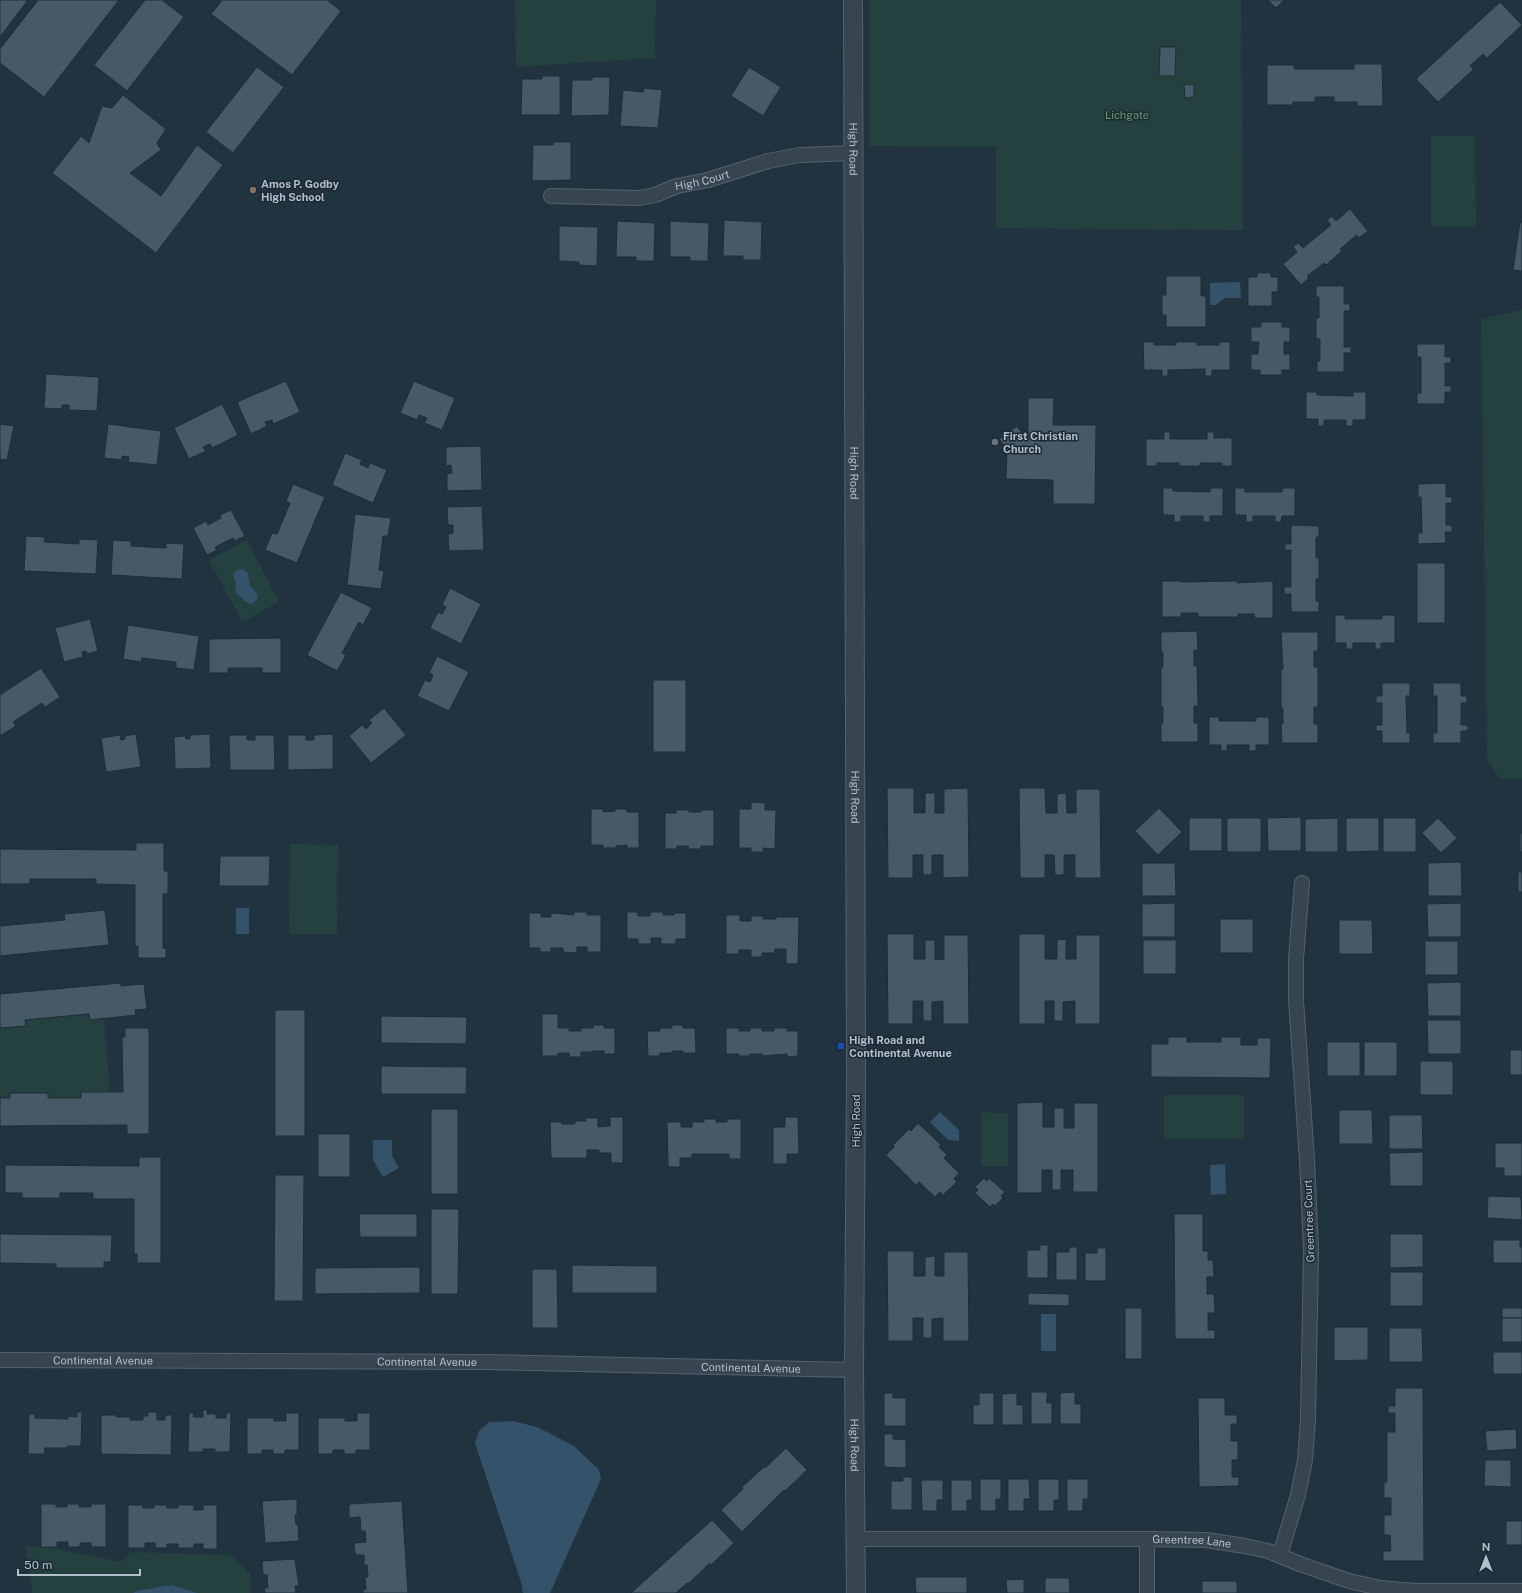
<svg xmlns="http://www.w3.org/2000/svg" width="1522" height="1593" viewBox="0 0 1522 1593" font-family="'Public Sans',sans-serif">
<style>
.green{fill:#244140}
.water{fill:#345269}
.building{fill:#465967;stroke:#1e2c37}
.lines{fill:none;stroke-linecap:round;stroke-linejoin:round}
.minor-casing{stroke:#55626e;stroke-width:16}
.tertiary-casing{stroke:#55626e;stroke-width:20}
.minor{stroke:#374550;stroke-width:14}
.tertiary{stroke:#374550;stroke-width:18}
.education-dot{fill:#8d6e63;stroke:#1c2a35;stroke-width:1.5}
.worship-dot{fill:#6b7280;stroke:#1c2a35;stroke-width:1.5}
.transit-dot{fill:#1a4fb4;stroke:#1c2a35;stroke-width:1.5}
.labels{text-anchor:middle;dominant-baseline:central;stroke-width:3;stroke-linejoin:round;paint-order:stroke}
.park-label{font-size:11px;fill:#689e6c;stroke:#1c2a35}
.street-label{font-size:11px;fill:#b3bfcb;stroke:#1c2a35}
.poi-label{font-size:11px;font-weight:bold;fill:#b3bfcb;stroke:#1c2a35;text-anchor:start}
</style>
<rect width="100%" height="100%" fill="#223340"/>
<g class="green">
<path d="M515,0H656L655,58L516,67Z"/>
<path d="M869,0H1241L1243,230L996,228V147L869,146Z"/>
<path d="M1431,136H1475L1476,227H1431Z"/>
<path d="M1522,310V779H1500L1487,759L1481,319Z"/>
<path d="M247,540L279,602L242,622L209,560Z"/>
<path d="M290,844L338,845L337,934H289Z"/>
<path d="M89,1014L104,1018L110,1092L81,1098H48V1093H11L10,1098H0V1028L26,1026L25,1020Z"/>
<rect x="1164" y="1095" width="80" height="44"/>
<path d="M981,1112L1008,1113V1166H981Z"/>
<path d="M26,1546L58,1549L121,1562L131,1552L230,1555L250,1573L251,1593H32Z"/>
</g>
<g class="water">
<path d="M1240,282L1241,298H1225L1216,305H1210V283Z"/>
<path d="M243,569L248,573L250,586L258,595L257,600L252,604L246,602L235,592L236,583L233,575L237,570Z"/>
<rect x="236" y="908" width="13" height="26"/>
<path d="M940,1112L959,1130V1141L948,1140L930,1122Z"/>
<path d="M373,1140H392V1156L399,1168L383,1177L373,1160Z"/>
<path d="M1225,1164L1226,1194L1211,1195L1210,1165Z"/>
<rect x="1041" y="1314" width="15" height="37"/>
<path d="M513,1421L537,1427L574,1446L599,1470L601,1479L550,1593H523L522,1585L475,1443L479,1431L489,1422Z"/>
<path d="M172,1585L197,1593H133L136,1591Z"/>
</g>
<g class="building">
<path d="M0,0H28L0,37Z"/>
<path d="M38,0H119L44,97L0,63V49Z"/>
<path d="M145,0H162L184,17L127,91L94,65Z"/>
<path d="M222,0H327L341,11L292,75L211,14Z"/>
<path d="M1268,0H1284L1276,8Z"/>
<path d="M1500,2L1522,25L1487,58L1483,54L1470,66L1474,69L1438,102L1416,79Z"/>
<path d="M1160,47H1176L1175,76H1159Z"/>
<path d="M1354,64H1382L1383,106H1357V102H1334V97H1315V102H1293V105H1267V65H1294V69H1354Z"/>
<path d="M257,67L284,87L233,153L206,132Z"/>
<path d="M749,67L781,87L763,116L731,96Z"/>
<path d="M542,76H560V115H521L522,79H542Z"/>
<path d="M592,77H610L609,115L571,116L572,80H592Z"/>
<path d="M1194,84V97L1185,98L1184,85Z"/>
<path d="M644,88L662,90L658,128L620,126L623,90L643,92Z"/>
<path d="M123,95L166,129L157,143L161,150L130,173L161,196L197,145L223,165L156,253L52,173L81,136L89,143L102,106L112,108Z"/>
<path d="M553,142H571V180L532,181L533,145H553Z"/>
<path d="M1350,209L1368,231L1359,238L1357,235L1340,249L1342,251L1326,265L1324,263L1307,276L1309,278L1301,285L1283,264L1297,252L1293,247L1298,243L1303,248L1331,225L1327,220L1332,216L1336,221Z"/>
<path d="M724,220L762,222L761,260H743V256H723Z"/>
<path d="M617,221L655,223L654,261H636V257H616Z"/>
<path d="M670,221L709,223L708,261H690V257H670Z"/>
<path d="M1520,222L1522,223V271L1513,270Z"/>
<path d="M559,226L598,227L597,266L579,265V262L559,261Z"/>
<path d="M1257,273H1271V277H1278V292H1272V306H1248V277H1257Z"/>
<path d="M1166,276H1201V296H1206V327H1166V315H1162V295H1166Z"/>
<path d="M1316,286H1344V304H1350V311H1344V347H1351V353H1344V372H1317V361H1320V339H1316V318H1319V297H1316Z"/>
<path d="M1261,322H1282V327H1290V342H1284V354H1290V370H1282V375H1260V370H1251V354H1258L1259,342H1251V327H1261Z"/>
<path d="M1143,342H1154V345H1176V342H1197V345H1219V342H1230V370H1212V376H1205V369L1168,370V376H1162V370H1144Z"/>
<path d="M1417,344H1445V357H1451V363H1445V386H1451V392H1445V404H1417V393H1421V357H1417Z"/>
<path d="M46,374L99,377L97,411L69,410V405H62V409L44,408Z"/>
<path d="M286,381L300,412L273,424L272,420L265,422L267,426L251,434L237,402Z"/>
<path d="M414,381L455,398L442,430L424,423L427,418L419,415L417,420L400,413Z"/>
<path d="M1306,392H1317V395L1353,396V392H1366V420H1353V426H1346V420H1324V426H1318V419H1306Z"/>
<path d="M1028,398H1054L1053,425H1096L1095,504H1053V480L1006,479L1007,449L999,439L1017,426L1028,441Z"/>
<path d="M222,404L238,435L212,448L210,444L203,447L206,451L189,459L174,428Z"/>
<path d="M0,424L14,426L7,460L0,459Z"/>
<path d="M108,424L161,431L157,465L128,462L129,457L122,456V460L104,458Z"/>
<path d="M1164,432H1170V439H1207V432H1214V438H1232V466H1222V463H1200V466H1179V463H1157V466H1146V439H1164Z"/>
<path d="M481,446L482,490L447,491V474L452,473L451,465L446,466V447Z"/>
<path d="M345,453L362,460L360,464L368,468L370,463L387,470L373,503L332,485Z"/>
<path d="M1446,483V497H1452V503H1446V525H1452V532H1445L1446,543L1418,544V533H1422L1421,497H1418V484Z"/>
<path d="M293,484L325,497L297,563L265,550L272,533L277,534L290,503L286,501Z"/>
<path d="M1163,488H1173V491L1210,492V488H1223V516H1210V522H1203V516H1181V522H1174V515H1163Z"/>
<path d="M1235,488H1245V492H1282V488H1295V516H1282L1281,522H1275V516H1253V522H1246V515H1235Z"/>
<path d="M482,506L484,550L449,551L448,534L453,533V525H448L447,507Z"/>
<path d="M231,510L245,536L235,541L233,538L215,547L217,550L207,555L193,528L206,521L208,525L221,518L220,515Z"/>
<path d="M355,514L391,518L388,536H383L379,570L384,571L381,589L347,585Z"/>
<path d="M1291,525L1319,526V537H1316V558H1319V579H1316V601H1319V612H1291V594H1284V587H1291V550H1285V544H1291Z"/>
<path d="M26,536L45,537L44,542L79,544V539L98,540L96,574L24,571Z"/>
<path d="M113,540L131,541V546L166,548V543L184,544L182,579L111,575Z"/>
<rect x="1417" y="563" width="28" height="60"/>
<path d="M1162,581H1181V582L1237,581V583L1273,581V618H1255L1254,614H1238V617H1198V613H1181V617H1162Z"/>
<path d="M450,588L481,604L461,644L430,628L438,612L442,614L446,607L442,605Z"/>
<path d="M341,592L372,608L363,625L359,622L342,653L346,655L337,671L307,655Z"/>
<path d="M1335,615H1345V619H1382V615H1395V643H1381V649H1375V643H1353V649H1346V643H1335Z"/>
<path d="M90,619L98,651L87,654L86,651L82,652L83,657L64,662L55,628Z"/>
<path d="M128,625L199,636L194,670L176,668V662L142,658L141,662L123,659Z"/>
<path d="M1197,631L1198,650H1194V666H1197L1198,706H1194V723H1198V742H1161V723H1163V707H1161V667H1163V652H1161V632Z"/>
<path d="M1281,632H1318V651H1314V667H1318V707H1314V724H1318V743H1282L1281,724H1283V708H1281V669H1283Z"/>
<path d="M281,638V673H262V668H228V673H209V639Z"/>
<path d="M437,656L469,672L449,711L417,696L425,680L430,682L433,675L429,673Z"/>
<path d="M41,668L60,697L45,707L42,703L13,722L16,726L0,736V695Z"/>
<rect x="653" y="680" width="33" height="72"/>
<path d="M1382,683H1410V696H1406L1407,733H1410V743H1382V731H1376V725H1382V703H1376V696H1382Z"/>
<path d="M1433,683H1461V696H1467V703H1461V725H1468V731H1461V743H1433V733H1437V696H1433Z"/>
<path d="M384,708L406,735L371,763L349,736L362,725L366,729L372,723L369,720Z"/>
<path d="M1209,717H1219V721H1256V717H1269V745H1256V751H1249V745H1227V751H1221V745H1209Z"/>
<path d="M136,734L141,767L106,772L101,738L120,735L121,740L125,739V736Z"/>
<path d="M210,734L211,768L175,769L174,737L185,736L186,739H190V735Z"/>
<path d="M333,734V769L288,770V735H306V740H314V735Z"/>
<path d="M229,735H247V740H255V735H274L275,770H230Z"/>
<path d="M887,788H914V813H925V793H935V813H944V789L968,788L969,877L943,878V855H932V875H923V855H913V878H888Z"/>
<path d="M1019,788H1045L1046,813H1057V794L1066,793L1067,813H1076V789H1100L1101,878H1075V855H1064V875H1055L1054,855H1045V878H1020Z"/>
<path d="M751,802L765,803V810H776L775,849L763,848V852H751V848H739V809H751Z"/>
<path d="M1159,808L1182,832L1158,855L1135,831Z"/>
<path d="M591,809H603V812L615,811V809H627V812H639V848H627V845L616,846V848H603V845H591Z"/>
<path d="M676,810H689V812H701V810H714V846H701V849H689L688,846H677V849H665V813H676Z"/>
<path d="M1301,817V851H1268L1267,818Z"/>
<rect x="1189" y="818" width="33" height="33"/>
<rect x="1227" y="818" width="34" height="34"/>
<path d="M1338,818V852H1305V819Z"/>
<path d="M1346,818H1379V851L1346,852Z"/>
<rect x="1383" y="818" width="33" height="34"/>
<path d="M1438,818L1457,838L1441,853L1422,833Z"/>
<rect x="1520" y="833" width="2" height="19"/>
<path d="M136,843H164V871H168V894H163V948H166V958H138V946H135V885L96,884V879H30V884H0V849L136,850Z"/>
<path d="M220,856H270L269,886H219Z"/>
<path d="M1461,862L1462,896H1428V863Z"/>
<path d="M1142,863H1175L1176,896H1142Z"/>
<rect x="1518" y="872" width="4" height="20"/>
<path d="M1175,903V937H1142V904Z"/>
<path d="M1461,903V937H1428L1427,904Z"/>
<path d="M105,910L109,945L0,956V926L65,920L64,914Z"/>
<path d="M574,912H587V915H601V952H587V947H577V953L563,952V948H551V952H540V948H529V913H541V917H551V913L574,915Z"/>
<path d="M627,912H638V916H650V912H663V915H674V913H686V939H676V944H661V938H651V944H638V939H627Z"/>
<path d="M726,915H740V921H751V916H763V919H776V917H799L798,964H786V949H775V953H762V957H751V950H739V954H726Z"/>
<rect x="1220" y="919" width="33" height="34"/>
<path d="M1339,920H1372L1373,954H1339Z"/>
<path d="M887,934H914V959H925V940H935V960L944,959V935H968L969,1024H943V1001L932,1002V1021H923V1001H913V1024H888Z"/>
<path d="M1019,934H1045V959H1057V940L1066,939V959H1076V935H1100V1024H1075V1001L1063,1002V1021H1054V1001H1045V1024H1019Z"/>
<rect x="1143" y="940" width="33" height="34"/>
<rect x="1425" y="941" width="33" height="34"/>
<path d="M1461,982V1016H1428L1427,983Z"/>
<path d="M121,983V986L144,984L147,1009L135,1010L136,1015L90,1020L89,1014L25,1020L26,1026L0,1028V994Z"/>
<rect x="275" y="1010" width="30" height="126"/>
<path d="M542,1014H558V1028H569V1031H581V1028H593V1025H604V1028H615V1054H604V1051H593V1052H581V1057H569V1053H558V1056H542Z"/>
<path d="M381,1016L467,1017L466,1044L381,1043Z"/>
<path d="M1427,1020H1461V1054H1428Z"/>
<path d="M672,1025H683V1028H695L696,1053H683V1051H672V1053H660V1056H648L647,1031H660V1028H672Z"/>
<path d="M125,1028H149V1134H127V1125L0,1126V1098H10V1093H48V1098H81V1092H123L122,1037H125Z"/>
<path d="M726,1028H739V1031H750V1028H762V1031H774V1028H787V1031H798V1056L787,1057V1054L762,1056V1054H750V1056H739V1054H726Z"/>
<path d="M1168,1037H1187V1042H1221V1037H1241V1045H1257V1038H1271L1270,1078L1151,1077V1044H1168Z"/>
<rect x="1327" y="1042" width="33" height="34"/>
<rect x="1364" y="1042" width="33" height="34"/>
<rect x="1510" y="1050" width="12" height="25"/>
<rect x="1420" y="1061" width="33" height="34"/>
<path d="M381,1066L467,1067L466,1094H381Z"/>
<path d="M1043,1102V1127H1054V1108H1064V1128H1074V1103H1098V1192H1073V1170H1061V1190H1052V1170H1042V1193H1017V1103Z"/>
<rect x="431" y="1109" width="27" height="85"/>
<path d="M1339,1110H1372L1373,1144H1339Z"/>
<path d="M1389,1115H1422L1423,1149H1389Z"/>
<path d="M610,1117H623V1163H611V1153H599V1150H587V1158H551L550,1122H562V1124H575V1121H586L585,1118H598V1127L610,1126Z"/>
<path d="M785,1117H798L799,1154H787V1164H773V1127H785Z"/>
<path d="M704,1119H716V1122H727V1119H741V1159H729V1154H692V1158H680V1167H668L667,1122H681V1127H692V1122H704Z"/>
<path d="M918,1123L941,1145L939,1147L947,1155L944,1158L959,1173L954,1179L957,1182L943,1195L940,1192L935,1197L919,1182L916,1185L886,1155L894,1147L893,1145L909,1129L911,1131Z"/>
<rect x="318" y="1134" width="32" height="43"/>
<path d="M1495,1143H1522V1176H1504V1168H1495Z"/>
<path d="M1423,1152V1186H1390L1389,1153Z"/>
<path d="M139,1157H161V1263H137V1254H134V1199H93V1193H60V1198H22V1193H5V1165L139,1166Z"/>
<path d="M275,1175H304L303,1301H274Z"/>
<path d="M984,1178L987,1181L989,1178L1005,1192L1001,1196L1003,1198L995,1206L993,1204L990,1207L975,1193L978,1190L975,1187Z"/>
<path d="M1488,1196L1521,1197L1522,1220L1487,1218Z"/>
<path d="M431,1209H459L458,1294H431Z"/>
<path d="M359,1214H417V1237H360Z"/>
<path d="M1174,1214H1203V1251H1208V1260H1213L1214,1277H1207V1294H1214L1215,1313H1208V1330H1215V1339H1175Z"/>
<path d="M0,1234L112,1235L111,1262H104V1268H56V1264L0,1263Z"/>
<path d="M1390,1234H1423V1267L1390,1268Z"/>
<path d="M1493,1240H1520V1247H1522V1263H1493Z"/>
<path d="M1040,1245H1048V1278H1027V1250H1040Z"/>
<path d="M1069,1247H1077V1280H1056V1252H1069Z"/>
<path d="M1097,1248H1106V1281H1085V1253H1097Z"/>
<path d="M887,1251H914V1276H925V1257L935,1256V1276H944V1252H968L969,1341H943V1318L932,1319V1338H923V1318H913V1341H888Z"/>
<path d="M572,1265L657,1266V1293H572Z"/>
<path d="M420,1267V1293L315,1294V1268Z"/>
<path d="M532,1269H557L558,1328H532Z"/>
<rect x="1390" y="1272" width="33" height="34"/>
<path d="M1028,1293L1069,1294V1306L1028,1305Z"/>
<rect x="1125" y="1308" width="17" height="51"/>
<rect x="1502" y="1308" width="20" height="10"/>
<rect x="1502" y="1318" width="20" height="24"/>
<path d="M1334,1327H1368V1360L1334,1361Z"/>
<path d="M1389,1328H1422L1423,1362H1389Z"/>
<rect x="1493" y="1352" width="29" height="22"/>
<path d="M1395,1388H1423L1424,1561H1383V1551H1391L1390,1535H1384V1515H1391V1498H1384V1482H1387V1432H1395V1413H1388V1406H1395Z"/>
<path d="M1031,1392H1047V1403H1052V1424H1031Z"/>
<path d="M1075,1392V1404H1081V1424H1060V1393Z"/>
<path d="M884,1393H893V1398H906V1426H884Z"/>
<path d="M979,1393H994V1425H973V1405H979Z"/>
<path d="M1017,1393V1405H1023V1425H1002V1394Z"/>
<path d="M1198,1398H1225V1415H1237V1424H1231V1441H1238V1460H1232V1477H1239V1486L1199,1487Z"/>
<path d="M203,1410H207V1414H216V1418H226V1413H231L230,1452H215V1449H203V1452H188L189,1413H194L193,1417H203Z"/>
<path d="M77,1412H82L81,1446H67V1448H45L44,1454H28L29,1414H35V1418L68,1419V1416L77,1417Z"/>
<path d="M148,1412H157V1420H165V1415H172L171,1455L101,1454V1415H116V1417H130V1420H143V1416H148Z"/>
<path d="M286,1413H299V1450H285V1454H273V1450H262V1454H247V1418H274V1421H286Z"/>
<path d="M357,1413H370V1450H356V1454H344V1450H333V1454H318V1418H345V1421H357Z"/>
<path d="M1516,1429L1517,1449L1487,1451L1485,1431Z"/>
<path d="M884,1434H893V1439L906,1440V1468L884,1467Z"/>
<path d="M786,1448L807,1470L785,1491L784,1490L742,1532L721,1510L743,1489L742,1487L764,1467L765,1468Z"/>
<path d="M1485,1460H1511V1487L1484,1486Z"/>
<path d="M903,1477H912V1510H891V1481H903Z"/>
<path d="M980,1479H1001V1499H996V1511H980Z"/>
<path d="M1008,1479H1029L1030,1499H1024V1511H1008Z"/>
<path d="M1038,1479H1059V1500H1054V1511H1038Z"/>
<path d="M1067,1479H1088V1499H1083V1511H1067Z"/>
<path d="M921,1480H943V1500H937V1511H922Z"/>
<path d="M951,1480H972V1500H967V1511H951Z"/>
<path d="M297,1499V1515H295L296,1525H298L299,1541L265,1543L262,1501Z"/>
<path d="M402,1501L408,1593H363V1590L366,1589L365,1577H368L367,1565H364V1555H355L354,1543L366,1542L365,1531H361L360,1517L349,1518V1504Z"/>
<path d="M41,1504H56V1507H67V1504H79V1507H91V1504H106V1547H91V1543H80V1547H68V1542H57V1547H41Z"/>
<path d="M128,1505H143V1508H154V1505H167V1508H178V1505H194V1510H203V1505H217V1549H203V1544H194V1548H178V1544H167V1548H155V1543H145V1548H128Z"/>
<path d="M712,1520L734,1543L711,1565L710,1563L688,1584L687,1583L676,1593H631Z"/>
<rect x="1506" y="1521" width="16" height="24"/>
<path d="M295,1559L299,1586H295L296,1593H265L264,1588H268L267,1575H263L262,1561Z"/>
<path d="M915,1577H967V1593H916Z"/>
<path d="M1045,1578H1069L1070,1593H1045Z"/>
<path d="M1024,1579V1593H1007L1006,1580Z"/>
<rect x="1202" y="1581" width="35" height="12"/>
</g>
<g class="lines">
<g class="minor-casing">
<g id="minor">
<path id="s1" d="M551,196L639,198L655,195L677,186L708,180L768,161L800,155L854,153"/>
<path id="s2" d="M0,1360L481,1362L854,1370"/>
<path id="s3" d="M856,1539H1147L1206,1540L1245,1546L1268,1551L1300,1564L1349,1581L1380,1588L1415,1591H1522"/>
<path d="M1147,1539V1593"/>
<path d="M1280,1555L1298,1495L1305,1460L1308,1420L1311,1250L1307,1160L1296,1000V959L1302,883"/>
</g>
</g>
<g class="tertiary-casing">
<g id="tertiary">
<path id="s4" d="M853,0L856,1078L854,1370L856,1593"/>
</g>
</g>
<use href="#minor" class="minor"/>
<use href="#tertiary" class="tertiary"/>
</g>
<circle class="education-dot" cx="253" cy="190" r="4"/>
<circle class="worship-dot" cx="995" cy="442" r="4"/>
<rect class="transit-dot" x="837" y="1042" width="8" height="8" rx="2"/>
<g class="labels">
<g class="park-label">
<text x="1127" y="115">Lichgate</text>
</g>
<g class="street-label">
<text stroke="none"><textPath href="#s4" startOffset="149">High Road</textPath></text>
<text stroke="none"><textPath href="#s1" startOffset="154">High Court</textPath></text>
<text stroke="none"><textPath href="#s4" startOffset="473">High Road</textPath></text>
<text stroke="none"><textPath href="#s4" startOffset="797">High Road</textPath></text>
<text transform="translate(856 1121) rotate(-90)">High Road</text>
<text transform="translate(1309 1221) rotate(-92)">Greentree Court</text>
<text stroke="none"><textPath href="#s2" startOffset="103">Continental Avenue</textPath></text>
<text stroke="none"><textPath href="#s2" startOffset="427">Continental Avenue</textPath></text>
<text stroke="none"><textPath href="#s2" startOffset="751">Continental Avenue</textPath></text>
<text stroke="none"><textPath href="#s4" startOffset="1445">High Road</textPath></text>
<text stroke="none"><textPath href="#s3" startOffset="336">Greentree Lane</textPath></text>
</g>
<g class="poi-label">
<text x="261" y="184">Amos P. Godby<tspan x="261" dy="13">High School</tspan></text>
<text x="1003" y="436">First Christian<tspan x="1003" dy="13">Church</tspan></text>
<text x="849" y="1040">High Road and<tspan x="849" dy="13">Continental Avenue</tspan></text>
</g>
</g>
<g transform="translate(1486 1557)" stroke="#1c2a35" stroke-width="3" paint-order="stroke">
<path d="M0-3L7 15L0 10L-7 15Z" fill="#b3bfcb"/>
<text y="-6" font-size="11" font-weight="bold" text-anchor="middle" fill="#b3bfcb">N</text>
</g>
<path d="M18 1569v6h122v-6" fill="none" stroke="#b3bfcb" stroke-width="2"/>
<text x="24" y="1569" font-size="12" fill="#b3bfcb" stroke="#1c2a35" stroke-width="3" paint-order="stroke">50 m</text>
</svg>
